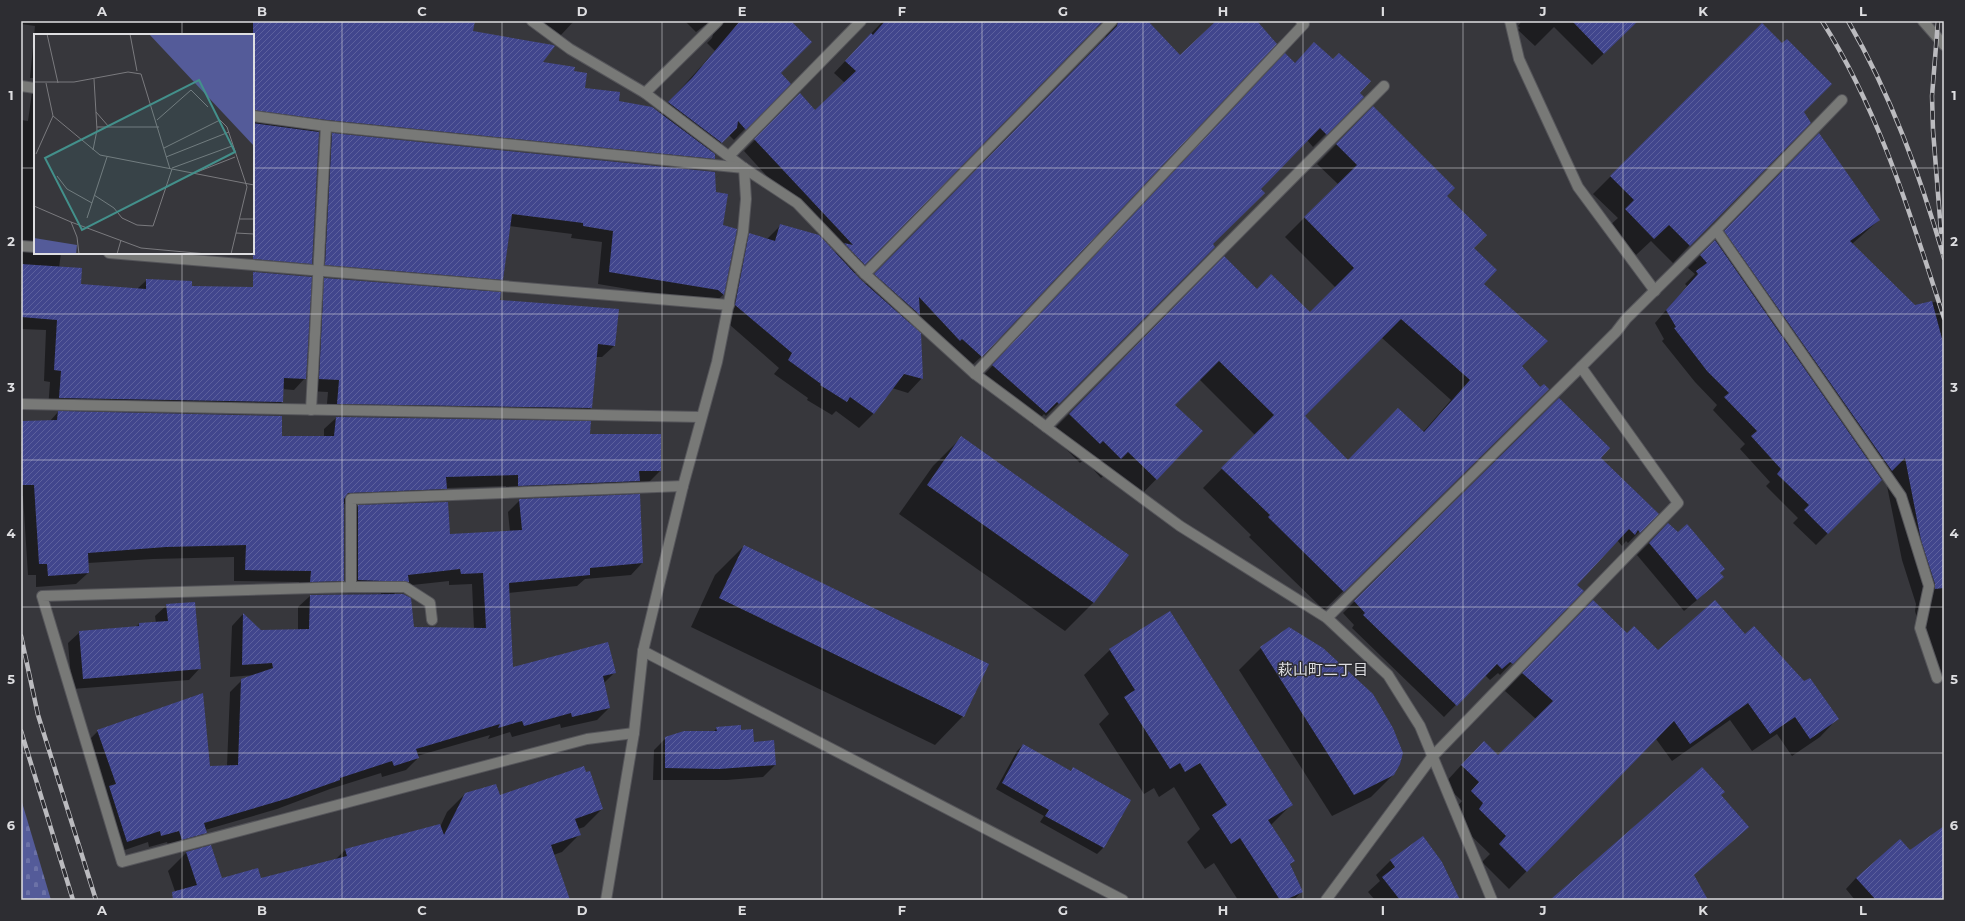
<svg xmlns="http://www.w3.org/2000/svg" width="1965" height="921" viewBox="0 0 1965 921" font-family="Montserrat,'Noto Sans JP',sans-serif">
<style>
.cemetery{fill:url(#cemetery-stones)}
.shadow{fill:#0007;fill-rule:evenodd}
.building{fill:url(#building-hatch);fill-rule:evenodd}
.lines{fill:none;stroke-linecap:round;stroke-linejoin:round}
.minor-casing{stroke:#55555a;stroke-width:12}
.minor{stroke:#787977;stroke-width:10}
.rail-casing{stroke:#bbbbbf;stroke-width:4.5}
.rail{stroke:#2d2d32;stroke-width:3;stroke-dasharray:9;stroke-linecap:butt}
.grid{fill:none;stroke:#dedee1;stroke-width:1;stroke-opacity:0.55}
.labels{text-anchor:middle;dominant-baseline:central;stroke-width:3;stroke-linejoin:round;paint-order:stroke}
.neighbourhood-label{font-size:15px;fill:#dedee1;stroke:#2d2d32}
.inset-road{fill:none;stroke:#7a7a7e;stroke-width:1}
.view{fill:#43908b;fill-opacity:0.15;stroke:#43908b;stroke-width:2}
.inset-edge{fill:none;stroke:#dedee1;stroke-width:2}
.neatline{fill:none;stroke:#dedee1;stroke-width:1.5}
.grid-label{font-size:13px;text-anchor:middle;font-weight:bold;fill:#dedee1}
</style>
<defs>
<pattern id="cemetery-stones" width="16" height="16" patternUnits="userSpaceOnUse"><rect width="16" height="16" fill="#545b99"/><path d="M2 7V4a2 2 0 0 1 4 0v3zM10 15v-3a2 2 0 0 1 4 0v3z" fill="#6c72a7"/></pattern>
<pattern id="building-hatch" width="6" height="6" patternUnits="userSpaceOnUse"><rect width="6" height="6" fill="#41468d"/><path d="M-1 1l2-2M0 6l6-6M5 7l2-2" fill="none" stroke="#5c609d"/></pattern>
</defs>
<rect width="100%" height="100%" fill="#37373c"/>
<path class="cemetery" d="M21,799L51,900H21Z"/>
<g class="shadow">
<path d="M21,21H474L472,32L541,63L573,72L584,89L618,102L659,113L715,51L707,43L712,38L714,31L711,27L705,25L696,32L685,21H790L779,73L789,84L734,140L729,135L711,153L714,158L703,169L318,131L312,249L301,260L250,253H253V35H35V253H61L59,268L80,285L137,289L147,280L191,287L305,378L294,390L282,389V402L271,413L48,409L50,382L44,381L46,330L21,329V120L28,121L34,78H30L35,26L21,24Z"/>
<path d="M541,21H574L560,36Z"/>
<path d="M883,21H1147L1180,56L1218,21H1250L982,356L970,367L916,317L909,324L922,378L908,393L892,388L873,414L859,428L836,411L832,415L807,400L808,398L774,374L779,368L722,318L736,248L750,234L767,239L781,225L835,253L836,252L744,151L800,95L815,111L845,83L834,73ZM1102,26L1107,32L1105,38L865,284L854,274L1095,28Z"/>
<path d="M1522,21H1637L1592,65L1554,27L1535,46L1518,30L1520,28L1518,26Z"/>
<path d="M1762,25L1802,112L1690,245L1673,263L1651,241L1636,255L1608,227L1618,218L1593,194Z"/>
<path d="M1314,43L1363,97L1313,147L1307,140L1260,189L1211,244L1214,247L1046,416L1044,414L1033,425L980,379L1273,67L1294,64Z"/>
<path d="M1373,107L1446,196L1473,248L1482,284L1521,366L1540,389H1548L1324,610L1249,537L1251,535L1203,488L1255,435L1199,379L1173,405L1202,432L1137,499L1108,471L1101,478L1084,459L1080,463L1050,433L1224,258L1257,290L1310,313L1336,288L1285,237L1338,184L1317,164ZM1382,338L1451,400L1423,432L1348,461L1304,416Z"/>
<path d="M332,134L715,193L722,226L736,230L723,295L711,306L706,302L598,284L602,242L571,238L572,234L509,226L502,279L489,292L499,301L614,346L602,357H595L591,408L579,420L326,415L328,392L308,391L312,310L324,298L420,300L434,286L422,285L423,276L315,262L321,146Z"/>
<path d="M1799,154L1879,220L1852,244L1914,306L1944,300V678L1934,680L1915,611L1916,604L1902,560L1885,476L1816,545L1793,523L1798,518L1766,486L1770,482L1740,449L1745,444L1713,410L1717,405L1695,382L1662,341L1664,339L1655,323L1687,286L1685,284L1695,274L1688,268Z"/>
<path d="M1559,400L1599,458L1657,514L1628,543L1626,541L1622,546L1617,540L1576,585L1582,591L1500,675L1498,673L1490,680L1485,675L1444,717L1352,628L1354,625L1343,613Z"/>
<path d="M58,412L281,437H324V429L336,418L589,434L660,471L648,483H637L627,493L507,497L506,486L446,488L434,500L344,504V580L332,592L299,593V582L234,581V557L153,559L88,563V573L76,584L36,587V575H28L23,496H21V422L50,421Z"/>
<path d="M961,438L1094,602L1065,631L899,514L933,466Z"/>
<path d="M639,495L642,563L631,575L585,579L577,586L508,593L512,669L615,672L603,684L609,708L597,720L561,728L560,724L512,737L510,732L488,739L490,735L417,756L418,758L406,770L382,777L381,773L330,789L277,809L205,830L206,832L194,844L170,851L167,842L149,847L148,842L116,853L98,799L103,793L86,743L98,731L209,767L227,766L230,692L242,680L255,675L230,677L232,626L243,614L261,631L298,630V607L310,596L381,594V593L346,592V518L358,506L447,503L449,535L510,532L508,512L520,500ZM449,581V585L472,584L474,629L413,628L394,594L403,586Z"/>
<path d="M1668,524L1710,589L1684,611L1637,555Z"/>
<path d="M744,546L963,716L935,745L691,627L715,575Z"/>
<path d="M167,605L200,668L189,680L72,689L68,643L80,632L136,627L139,624L156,623L155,616Z"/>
<path d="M1575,619L1627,634L1658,651L1745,635L1837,719L1820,737L1792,756L1777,734L1752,751L1730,720L1672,761L1656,739L1509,889L1482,862L1490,854L1462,827L1466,822L1454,810L1462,801L1444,784L1466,760L1498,757L1536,719L1505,691Z"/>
<path d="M1261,648L1394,774L1371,797L1332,816L1239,670Z"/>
<path d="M1110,650L1291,805L1270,826L1293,861L1290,865L1301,892L1294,900H1238L1214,863L1205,869L1187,842L1200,829L1174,787L1159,797L1154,788L1144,794L1099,724L1109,714L1084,675Z"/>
<path d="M717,728L740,731L775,765L763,777L727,780H653L654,750L666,738L713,732Z"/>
<path d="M1023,745L1070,771L1074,768L1130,800L1103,848L1097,854L1040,822L1044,816L996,789L1017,751Z"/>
<path d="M465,794L602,809L584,827L578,829L580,834L562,852L553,855L569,900H178L168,871L186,853L211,846L221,879L260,880L335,860L345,850L441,825L447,812Z"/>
<path d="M1944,830V900H1855L1846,889L1856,878L1909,851Z"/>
<path d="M1423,837L1458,900H1375L1368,892L1380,881L1376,875L1390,861Z"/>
</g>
<g class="building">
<path d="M253,21H475L473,31L553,45L555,46L543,62L575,67L574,71L587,73L585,88L620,92L619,101L652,107L715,154V159L327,120L253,110Z"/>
<path d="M740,21H791L812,42L781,73L791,84L746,130L738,121L737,128L722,143L668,102L692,78Z"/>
<path d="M885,21H1103L865,265L844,243L853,245L754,139L800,93L815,110L856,71L845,61L871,33L873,35Z"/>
<path d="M1118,21H1148L1180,55L1216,21H1257L1277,44L982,357L962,339L960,341L919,297L920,315L874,274L1117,26Z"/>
<path d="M1572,21H1638L1604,54Z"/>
<path d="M1762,23L1782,43L1787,39L1832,84L1804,112L1811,123L1690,246L1669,225L1654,239L1625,209L1634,200L1610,176Z"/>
<path d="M1314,42L1333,59L1339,53L1371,81L1360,93L1364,97L1327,135L1320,128L1261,189L1265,193L1213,244L1215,247L1059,404L1057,402L1046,413L992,365L1285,53L1295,63Z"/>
<path d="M1373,106L1455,188L1447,196L1487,235L1474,248L1497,270L1484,284L1548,341L1522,366L1540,387L1544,384L1549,389L1344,592L1268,517L1270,515L1221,468L1274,415L1219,361L1175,405L1203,431L1157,480L1128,452L1121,459L1103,441L1100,444L1069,414L1224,256L1257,289L1271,274L1310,312L1354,268L1304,217L1357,165L1336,144ZM1401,319L1470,380L1424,432L1398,408L1348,460L1305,416Z"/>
<path d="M253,123L319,132L312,264L253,259Z"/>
<path d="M332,133L715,172L716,192L728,194L723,225L737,229L724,295L718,290L609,272L613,231L583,226V223L512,214L503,280L325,265Z"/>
<path d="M1819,133L1880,220L1850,241L1915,305L1932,301L1944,346V588L1935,589V584L1921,540L1905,458L1892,471L1724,231Z"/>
<path d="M780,224L819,235L860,279L921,333L923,379L904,374L874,414L850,397L847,402L820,385L821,384L788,360L792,353L735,305L749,233L775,241Z"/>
<path d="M1715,240L1882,480L1828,534L1804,510L1809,505L1777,474L1781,469L1751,436L1757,431L1724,397L1729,393L1707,371L1674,328L1676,327L1666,310L1698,274L1696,271L1707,263L1700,255Z"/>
<path d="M21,264L82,268L81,284L146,289V279L192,281V286L253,287V272L312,277L306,379L284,378L283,402L59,398L61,371L54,370L57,320L21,317Z"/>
<path d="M324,278L501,292L500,300L619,309L615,346L598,344L592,408L337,404L339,380L319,379Z"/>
<path d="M1559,398L1610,448L1601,458L1659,514L1640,533L1638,530L1635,535L1629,529L1577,585L1584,591L1513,664L1510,662L1502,669L1497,664L1457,706L1363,615L1365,613L1354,601Z"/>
<path d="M58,411L282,416V436H334L336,417L591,421L590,434H661V471H639L640,481L518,486V475L446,477L447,489L348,493L344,499V581L310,582L311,571L245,570L246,545L166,547L88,553L89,573L48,576L47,564H39L34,485H21V421L57,420Z"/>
<path d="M961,436L1129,555L1094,603L927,485Z"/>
<path d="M640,494L643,563L590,568V575L509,583L513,667L608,642L616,673L603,676L610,708L572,717L571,713L524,726L522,721L498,728L500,724L416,749L419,758L394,766L392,761L340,778V780L289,798L204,823L207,833L182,840L179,831L161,836L160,831L127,842L109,786L116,784L97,730L203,693L210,766L238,765L241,679L273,668L272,663L242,665L243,613L261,630L309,629L310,595L403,594L411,598L414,627L486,628L483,573L461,574L460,569L408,575L409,582L358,580V505L448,502L450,534L522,530L519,499Z"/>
<path d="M1668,523L1678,532L1687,524L1725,569L1720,573L1724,577L1697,600L1649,543Z"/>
<path d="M744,545L989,664L964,717L719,598Z"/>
<path d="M1593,600L1627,633L1634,626L1658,650L1715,600L1745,634L1754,626L1804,681L1810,678L1839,719L1810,739L1795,717L1770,734L1748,703L1690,744L1674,721L1527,872L1499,844L1506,836L1479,809L1483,803L1471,791L1479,782L1461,765L1484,741L1498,755L1553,701L1522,673Z"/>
<path d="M195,602L201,669L83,679L79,631L139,626V623L168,621L166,604Z"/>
<path d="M1170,611L1293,805L1268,820L1295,861L1290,864L1303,892L1285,900H1280L1240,838L1231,844L1212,815L1227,805L1200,763L1185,772L1180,763L1170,769L1124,697L1135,690L1109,649Z"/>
<path d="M1289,627L1323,648L1373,694L1393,728L1403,753L1400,764L1394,775L1354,795L1260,647Z"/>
<path d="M741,725V730L753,729L754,742L774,740L776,765L719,769L665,768V737L684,731H717L716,727Z"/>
<path d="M1023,744L1071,771L1073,767L1131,800L1104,848L1045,816L1049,810L1002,783Z"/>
<path d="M584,766L586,772L590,771L603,809L575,819L581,835L551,845L570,900H173L172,892L197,885L186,852L211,845L222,878L258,868L261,878L347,856L345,849L440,824L444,835L465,793L496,784L500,795Z"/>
<path d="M1702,767L1725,792L1721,795L1749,827L1694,875L1708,900H1550Z"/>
<path d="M1944,826V900H1876L1856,878L1900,839L1910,850Z"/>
<path d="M1423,836L1442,862L1460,900H1400L1382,877L1395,867L1390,860Z"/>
</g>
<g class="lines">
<g class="minor-casing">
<g id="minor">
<path d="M532,21L570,49L645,93L744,168L797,203L865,274L975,374L1046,427L1180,526L1327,618L1388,675L1420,726L1492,900"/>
<path d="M1510,21L1519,59L1578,187L1655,291"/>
<path d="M1923,21L1944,45"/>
<path d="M21,86L35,88"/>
<path d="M645,93L718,21"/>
<path d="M253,116L326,126L744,168"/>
<path d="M729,156L861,21"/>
<path d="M1716,230L1901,496L1929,586L1920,628L1937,678"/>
<path d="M21,246L35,247"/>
<path d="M109,253L729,305"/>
<path d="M865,274L1112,21"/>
<path d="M975,374L1304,24L1301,21"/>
<path d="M21,404L701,417"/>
<path d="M311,410L326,126"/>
<path d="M1046,427L1384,86"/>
<path d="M351,587H405L430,603L432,620"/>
<path d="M1327,618L1581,367L1616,332L1626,319L1716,230L1842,100"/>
<path d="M643,651L1123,900"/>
<path d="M634,733L587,739L122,862L42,596L351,587V499L683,486"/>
<path d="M606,900L634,733L643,651L683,486L717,362L743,232L746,199L744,168"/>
<path d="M1326,900L1432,757L1678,503L1581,367"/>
</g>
</g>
<use href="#minor" class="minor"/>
<g class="rail-casing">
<g id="rail">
<path d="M1822,21C1880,112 1911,217 1944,318"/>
<path d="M1848,21C1891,95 1920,175 1944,258"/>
<path d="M1938,21L1932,96L1933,130L1941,232"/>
<path d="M21,636L38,715L96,900"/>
<path d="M21,731L73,900"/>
</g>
</g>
<use href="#rail" class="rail"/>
</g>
<path class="grid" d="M182,21V35M342,21V900M502,21V900M662,21V900M822,21V900M982,21V900M1143,21V900M1303,21V900M1463,21V900M1623,21V900M1783,21V900M21,168H35M253,168H1944M182,253V900M21,314H1944M21,460H1944M21,607H1944M21,753H1944"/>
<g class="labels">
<g class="neighbourhood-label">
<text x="1323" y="669">萩山町二丁目</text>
</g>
</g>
<g transform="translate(34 34)">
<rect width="220" height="220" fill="#37373c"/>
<path d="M115,0H220V112Z" fill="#545b99"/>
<path d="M0,204L43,211L42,220H0Z" fill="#545b99"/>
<path class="inset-road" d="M13,0L24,49M96,0L103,37M0,48H40L94,38L107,40L136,135M12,49L19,82L66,121L220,151M62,78L75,93M123,86L157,56L174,73M63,93H125M130,114L186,86L193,93L213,153L197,220M59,116L63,96L60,45M2,120L19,82M132,123L195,98M138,134L198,112M163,138L201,123M23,142L33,155L58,169M60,161L80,174L88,184L103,191L119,192L138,135M0,172L37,188L107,214L173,220M53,184L73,123M206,185H220M37,188L43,203L45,220M202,199L220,200M83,220L87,206"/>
<path class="view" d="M165,46L201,118L48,196L11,124Z"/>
<rect width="220" height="220" class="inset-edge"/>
</g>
<rect width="1965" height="921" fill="none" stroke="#2d2d32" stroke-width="44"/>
<rect x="22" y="22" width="1921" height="877" class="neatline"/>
<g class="grid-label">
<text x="102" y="16">A</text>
<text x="262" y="16">B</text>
<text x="422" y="16">C</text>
<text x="582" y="16">D</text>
<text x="742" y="16">E</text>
<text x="902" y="16">F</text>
<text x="1063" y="16">G</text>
<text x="1223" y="16">H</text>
<text x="1383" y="16">I</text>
<text x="1543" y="16">J</text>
<text x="1703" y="16">K</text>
<text x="1863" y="16">L</text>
<text x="11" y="100">1</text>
<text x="1954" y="100">1</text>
<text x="11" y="246">2</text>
<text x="1954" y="246">2</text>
<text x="11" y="392">3</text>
<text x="1954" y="392">3</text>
<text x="11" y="538">4</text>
<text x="1954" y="538">4</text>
<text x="11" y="684">5</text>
<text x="1954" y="684">5</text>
<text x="11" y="830">6</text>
<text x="1954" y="830">6</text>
<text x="102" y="915">A</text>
<text x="262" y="915">B</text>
<text x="422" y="915">C</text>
<text x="582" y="915">D</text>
<text x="742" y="915">E</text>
<text x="902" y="915">F</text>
<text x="1063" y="915">G</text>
<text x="1223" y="915">H</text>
<text x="1383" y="915">I</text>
<text x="1543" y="915">J</text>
<text x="1703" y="915">K</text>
<text x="1863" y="915">L</text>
</g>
</svg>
